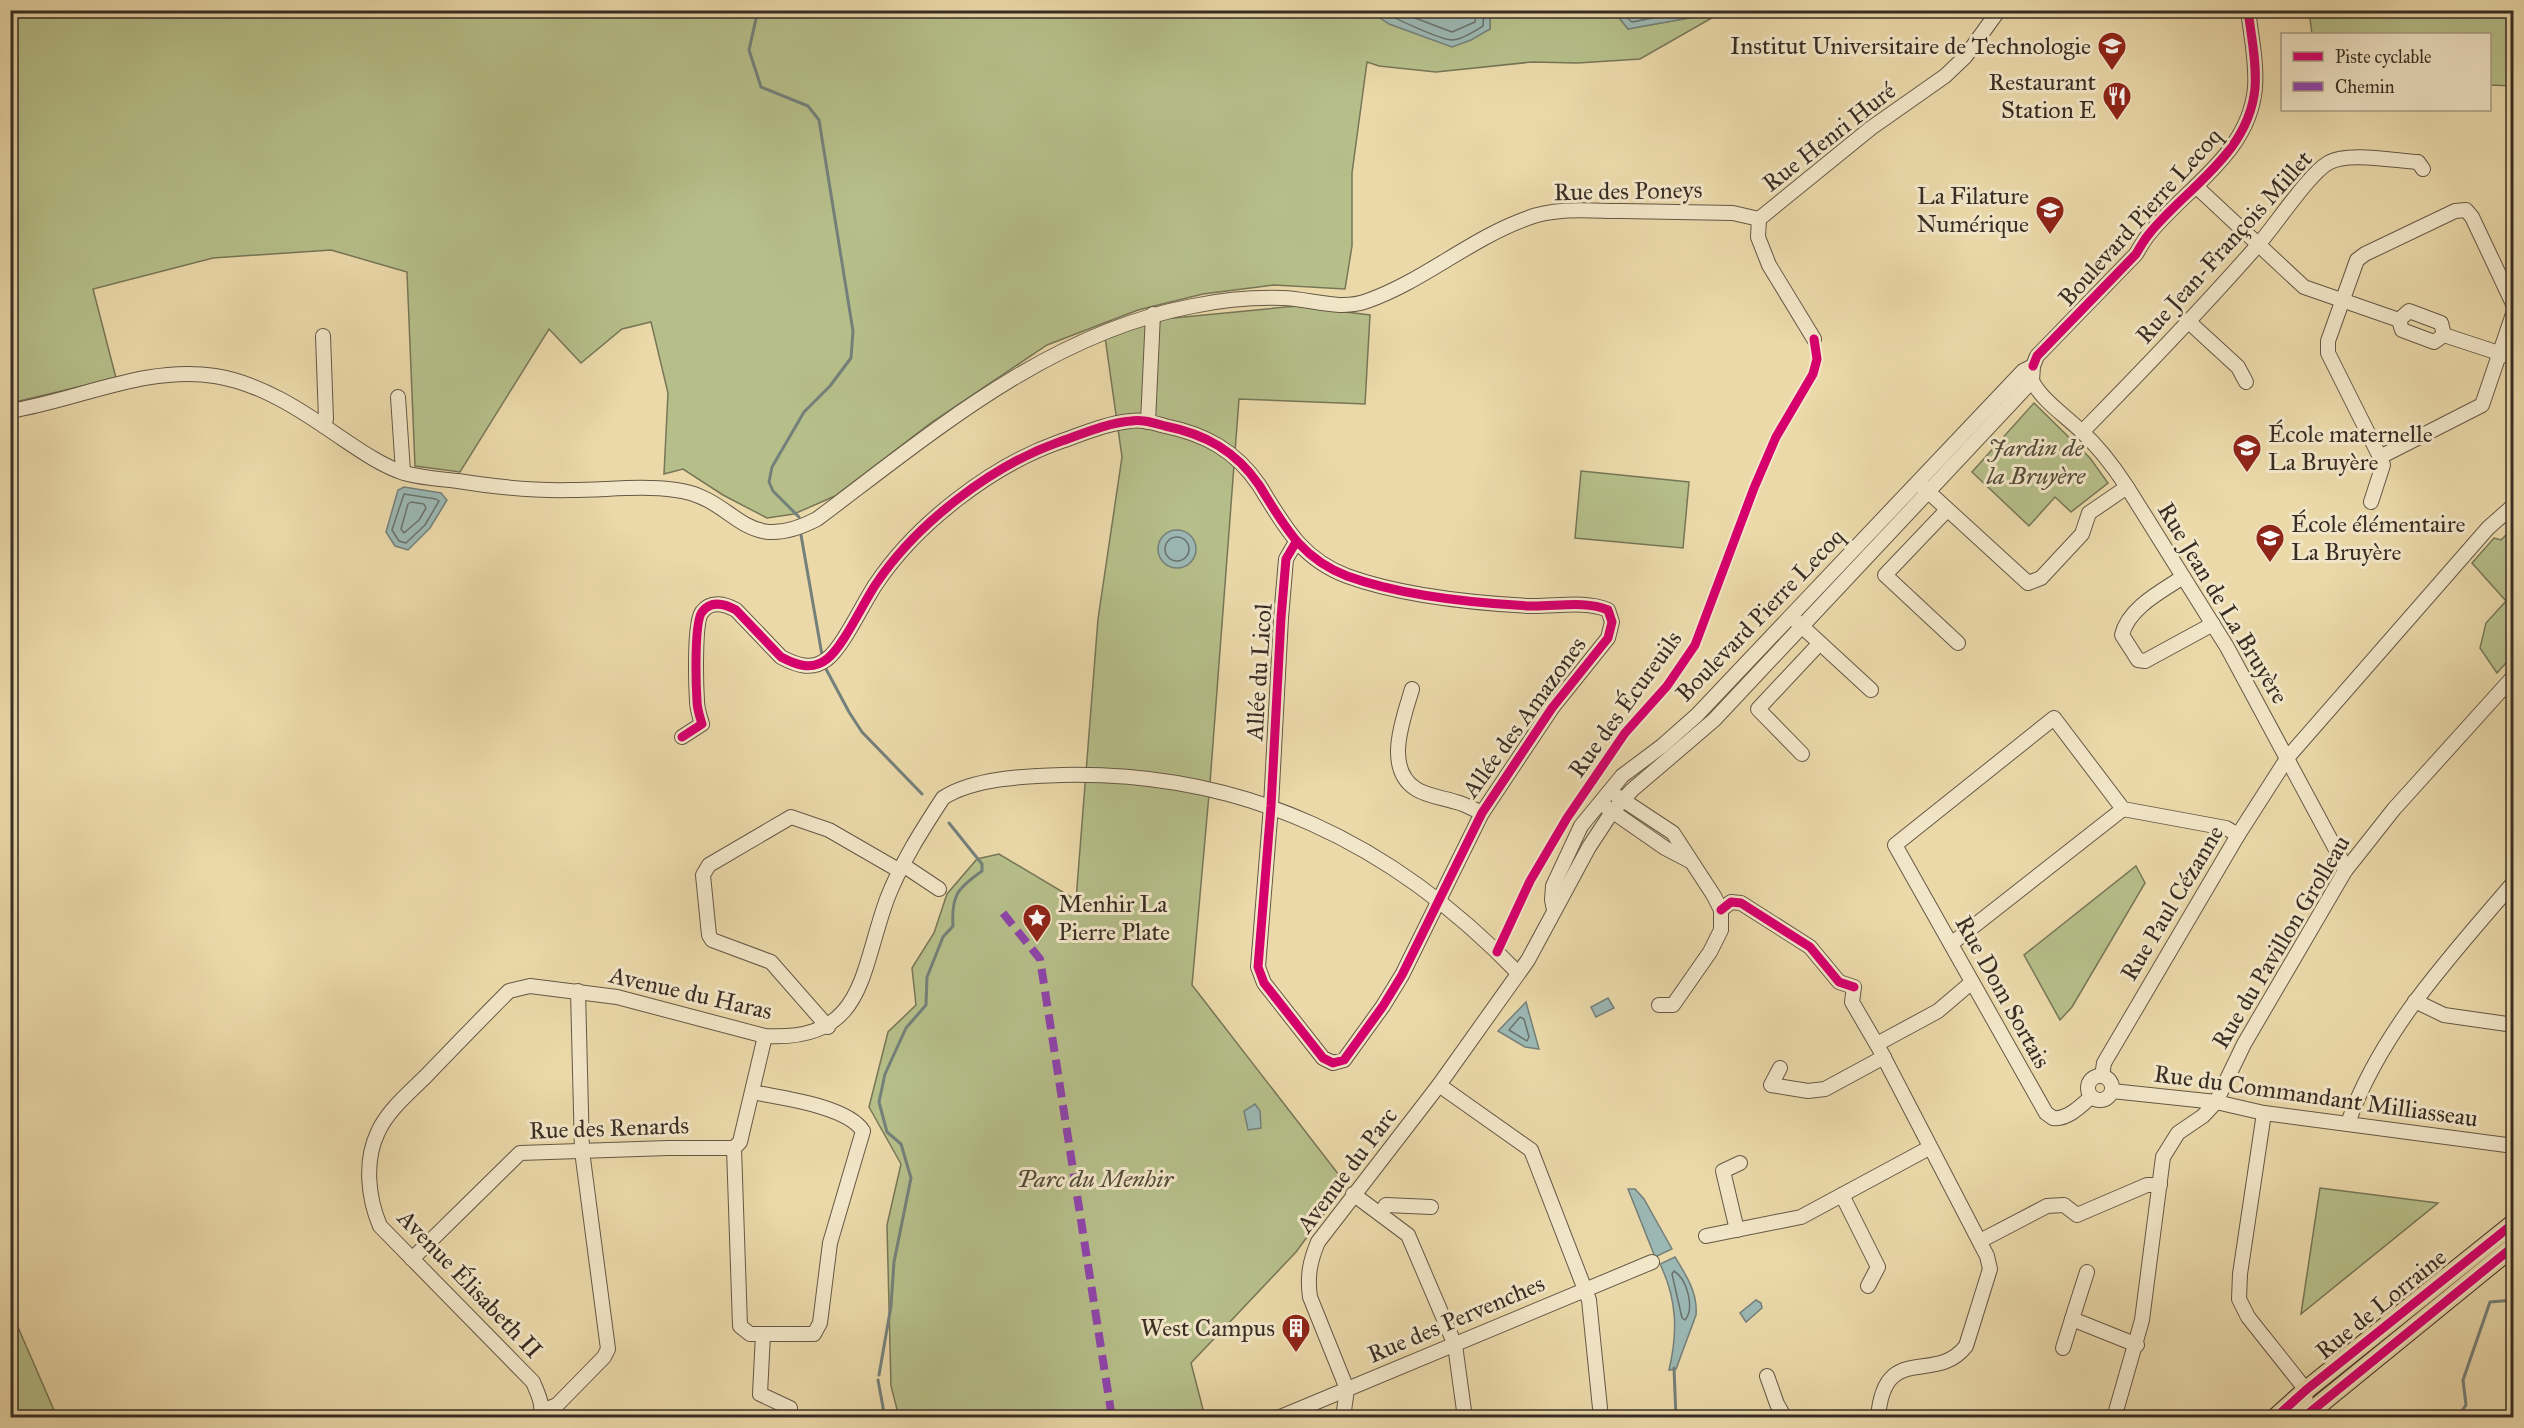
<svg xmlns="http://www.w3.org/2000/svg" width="2524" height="1428" viewBox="0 0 2524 1428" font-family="'IM FELL Great Primer',serif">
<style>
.green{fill:#b6bf8a;stroke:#777657;stroke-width:1.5}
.water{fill:#9cb8b4;stroke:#74807a;stroke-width:1.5}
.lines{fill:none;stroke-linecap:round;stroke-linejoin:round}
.shore{stroke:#6a726c;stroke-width:1.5}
.stream{stroke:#74807a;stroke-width:3}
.minor-casing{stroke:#655846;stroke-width:16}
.major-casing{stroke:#382d24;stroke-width:20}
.minor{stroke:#f2e6c8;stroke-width:14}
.major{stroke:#ebd9aa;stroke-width:18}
.quiet{stroke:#8e44ad;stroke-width:8;stroke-dasharray:15 8;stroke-linecap:butt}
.cycleway-casing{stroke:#f2e6c8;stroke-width:13}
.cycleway{stroke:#d6006c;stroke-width:9}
.labels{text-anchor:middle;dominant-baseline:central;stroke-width:6;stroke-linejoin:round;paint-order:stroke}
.poi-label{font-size:24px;fill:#382d24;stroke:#f2e6c8;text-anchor:end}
.street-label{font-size:24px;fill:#382d24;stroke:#f2e6c8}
.park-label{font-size:24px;font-style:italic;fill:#514a38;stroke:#f2e6c8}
</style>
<rect width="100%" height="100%" fill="#ebd9aa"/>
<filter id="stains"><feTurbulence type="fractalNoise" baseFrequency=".00333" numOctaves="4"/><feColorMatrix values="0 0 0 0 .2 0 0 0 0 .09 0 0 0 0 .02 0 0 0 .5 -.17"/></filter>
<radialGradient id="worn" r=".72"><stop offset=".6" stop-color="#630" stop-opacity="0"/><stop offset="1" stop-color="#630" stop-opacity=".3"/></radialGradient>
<g class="green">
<path d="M1370,10L1390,24L1490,29V11H1531L1563,16L1595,11H1618L1617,15L1628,29L1694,17L1705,11H1724L1640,59L1578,63L1532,62L1436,72L1379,66L1367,62L1352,173V246L1345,289L1274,285L1203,294L1138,310L1047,345L932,422L835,496L794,514L767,518L723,495L683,469L664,474L668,393L651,322L622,329L581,363L549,329L460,472L415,466L407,272L331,250L213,258L93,289L116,378L11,403L10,11Z"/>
<path d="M2309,11H2513V86L2490,85V34H2312Z"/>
<path d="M1297,306L1370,315L1365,404L1239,399L1210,783L1192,985L1346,1184L1296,1252L1191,1363L1205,1417H899L891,1386L887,1225L901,1164L869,1107L888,1032L916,1005L912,968L934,933L947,894L977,859L999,854L1076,900L1098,619L1122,457L1105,337L1163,319Z"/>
<path d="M2034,403L2090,458L2108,483L2071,512L2055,497L2029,526L1972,472Z"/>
<path d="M1581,471L1689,482L1683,548L1575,538Z"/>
<path d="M2513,528V588L2510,592L2513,596V655L2497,673L2480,648L2486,623L2506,601L2472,563L2494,538L2501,540Z"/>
<path d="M2136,866L2145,883L2072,1007L2060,1020L2024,955Z"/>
<path d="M2320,1188L2438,1203L2301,1314Z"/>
<path d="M17,1325L57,1417H11V1329Z"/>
</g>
<g class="water">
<path d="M1370,11H1490V29L1471,40L1452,47L1389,24Z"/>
<path d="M1618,11V10L1705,11L1694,17L1628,29L1617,15Z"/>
<path d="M404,487L441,493L447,500L430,528L408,550L395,546L386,532L398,490Z"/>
<circle cx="1177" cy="549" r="19"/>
<path d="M1608,998L1614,1008L1596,1017L1591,1007Z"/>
<path d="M1526,1002L1539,1049L1525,1047L1498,1031Z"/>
<path d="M1255,1104L1260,1111L1261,1128L1248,1130L1244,1111Z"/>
<path d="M1628,1189H1635L1644,1199L1672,1249L1655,1257Z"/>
<path d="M1675,1257C1686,1275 1698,1293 1696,1315L1676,1369L1669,1370C1678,1332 1677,1299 1660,1264Z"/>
<path d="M1756,1300L1761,1303L1762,1308L1746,1322L1740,1313Z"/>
</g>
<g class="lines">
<g class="shore">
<path d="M1381,10C1391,17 1441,40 1452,40C1462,40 1475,31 1483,26L1484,10"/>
<path d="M1394,10L1452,32L1475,22L1477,10"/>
<path d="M1623,10L1624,15L1632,22L1693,10"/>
<path d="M404,494L436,499L439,501L425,525L406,543L399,541L392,530Z"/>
<path d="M411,502L424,504L426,508L419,520L404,533L401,529L408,504Z"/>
<circle cx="1177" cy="549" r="12"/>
<path d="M1520,1017L1524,1019L1529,1037L1527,1041L1509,1030Z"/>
<path d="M1674,1271C1687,1279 1695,1308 1685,1320L1682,1318L1672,1274Z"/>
</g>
<g class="stream">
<path d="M758,10L749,50L761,87L808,106L819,120L853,331L851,358L830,386L804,412L772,467L769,482L773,491L799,517"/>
<path d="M801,535L822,655"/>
<path d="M826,669L849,712L862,732L922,794"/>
<path d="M1674,1368L1676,1418"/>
<path d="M879,1375L891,1306L894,1262L911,1178L901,1144L887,1132L879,1102L885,1074L906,1028L926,1005L927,977L943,937L953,926C951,895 958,888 982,871V864L949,823"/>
<path d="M878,1380L885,1418"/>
<path d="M2457,1418L2466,1405L2463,1380L2490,1302L2514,1300"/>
</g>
<g class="minor-casing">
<g id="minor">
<path d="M2197,185L2202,192L2304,287L2399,320"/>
<path d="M1759,219L1871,128L1945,76L1965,57L1999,10"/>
<path d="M1759,219L1758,237L1769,265L1814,339"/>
<path d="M2514,306L2472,217L2466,210L2455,211L2365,254L2357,260L2328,341V353L2380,457L2482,405L2514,311"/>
<path d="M2399,320L2409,311L2441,323L2444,335"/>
<path d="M2399,320L2402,330L2434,342L2444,335"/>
<path d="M2189,322L2238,367L2246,382"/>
<path d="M2444,335L2514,358"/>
<path d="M323,336L326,419L324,426"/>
<path d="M2032,381C2043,401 2063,414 2080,430C2099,447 2114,467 2127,487L2227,647L2341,859L2345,871"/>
<path d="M398,397L403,472"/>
<path d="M10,411C78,400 146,365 215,376C260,383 301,410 337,435C358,449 380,465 404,473C422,478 440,479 458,481C496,487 533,491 571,490C606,490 641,485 676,490C738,498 742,558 817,519C932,433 1048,333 1193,306C1222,300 1253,297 1283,298C1311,299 1340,311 1367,301C1424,281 1471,238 1528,218C1557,207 1591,211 1622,211C1659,212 1696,212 1733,213L1759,219"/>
<path d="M1148,422L1153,314"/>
<path d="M2082,432C2142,371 2201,310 2257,246C2275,226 2308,175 2328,163C2347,151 2396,161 2418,162L2423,169"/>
<path d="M1922,486L2028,583L2041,578L2082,534L2089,513L2127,487"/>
<path d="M2371,502L2383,465L2380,457"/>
<path d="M1947,510L1885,575L1958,643"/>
<path d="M2183,577C2162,591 2128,608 2122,635L2138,660L2145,661L2213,624"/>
<path d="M1795,620L1871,690"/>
<path d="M1412,689C1404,717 1383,768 1416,789C1427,796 1444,798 1456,802C1465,804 1473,809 1482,813"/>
<path d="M682,737L702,724C700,717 697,709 697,701C696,685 694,622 702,612C711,600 725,604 736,610L781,657C796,665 812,671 827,659C843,647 863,603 876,584C916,524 991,466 1059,442C1082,434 1107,423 1131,421C1142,419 1154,423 1165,426C1205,434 1236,451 1259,485C1284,525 1300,558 1347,576C1399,595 1474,603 1529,606C1554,607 1585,600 1608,610L1612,622L1608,638L1552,708L1482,813L1402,975L1383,1006L1344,1060L1333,1063L1323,1058L1264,983L1258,967L1271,806L1281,618L1286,559L1296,542"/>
<path d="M1802,754L1758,709L1819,644"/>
<path d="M1617,796L1673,833L1714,896L1721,910V930L1710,952L1673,1005H1659"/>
<path d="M1606,807L1665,848L1690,861"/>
<path d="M903,865L939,889"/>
<path d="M1554,910L1552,900L1553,886L1581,826L1622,776L1662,746L1697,715L2023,371L2033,366"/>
<path d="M1721,910L1731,902L1741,903L1810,947L1839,982L1854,987L1852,1002L1880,1050L1987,1256L1990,1269L1966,1346C1935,1386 1884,1340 1878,1418"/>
<path d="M1951,944L2123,809"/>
<path d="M2415,1001L2444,1015L2514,1025"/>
<path d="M828,1027L771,962L712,940L709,935L703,875L709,865L791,817L829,830L900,871"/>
<path d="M1877,1044L1938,1011L1972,982"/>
<path d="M1780,1068L1771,1085L1808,1091L1825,1089L1884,1057"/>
<circle cx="2100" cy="1088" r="12"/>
<path d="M2102,1076L2104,1063L2238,835L2288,757L2488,528L2514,505"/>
<path d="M1439,1085L1531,1150L1589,1300L1601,1418"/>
<path d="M2112,1091L2216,1102L2264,1113L2514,1146"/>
<path d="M2091,1097C2081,1106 2067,1120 2053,1118L2046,1113L1895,845L2054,718L2123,809L2226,828L2238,835"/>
<path d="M2264,1113L2240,1274L2239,1299L2248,1317L2306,1390L2305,1403L2293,1418"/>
<path d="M2348,1123C2381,1030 2451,956 2514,882"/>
<path d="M734,1148L740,1326L750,1334H814L820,1323L830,1243L863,1131C847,1106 781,1098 752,1092"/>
<path d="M1353,1194L1408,1235L1455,1345L1465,1418"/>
<path d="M1842,1195L1878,1267L1868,1286"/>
<path d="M1380,1214L1386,1205L1431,1207"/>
<path d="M1737,1230L1723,1171L1740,1163"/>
<path d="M1706,1236L1801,1217L1929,1148"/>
<path d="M1980,1241L2047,1206L2064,1205L2077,1215L2147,1185H2160"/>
<path d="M412,1259L520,1153L668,1148H734L740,1142L765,1036"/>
<path d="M2087,1272L2072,1319L2137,1345"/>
<path d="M763,1334L760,1394L790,1408"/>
<path d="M2063,1348L2072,1319"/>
<path d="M1767,1376L1777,1404L1785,1418"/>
<path d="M542,1411L557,1405L604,1357L608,1349L582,1151L578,991"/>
<path d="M540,1418C544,1405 538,1394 533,1382L380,1226C368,1198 364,1161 378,1132C388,1110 409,1093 426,1076C453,1048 481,1019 509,991L530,986L617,997L765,1036C865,1042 860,973 887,899C901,863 922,830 943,798C973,778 1026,776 1062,775C1245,771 1393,843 1518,973"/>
<path d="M1278,1418L1652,1262"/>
<path d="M1343,1418L1347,1389L1310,1297C1307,1276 1310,1261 1318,1242L1439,1085L1528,960L1589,847L1612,812L1632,790L1714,720L2032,381L2033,366L2037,356L2136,254C2140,247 2144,240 2149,234C2186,188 2249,154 2255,88C2257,62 2251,36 2248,10"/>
<path d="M2114,1418L2142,1320L2163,1157L2178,1133L2203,1116L2216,1102L2244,1044L2345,871L2394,809L2514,676"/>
</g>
</g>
<g class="major-casing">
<g id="major">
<path d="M2275,1418L2306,1390L2514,1223"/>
<path d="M2303,1418L2514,1246"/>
</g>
</g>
<use href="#minor" class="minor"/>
<use href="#major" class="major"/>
<path class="quiet" d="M1003,913L1040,959L1112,1418"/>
<g class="cycleway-casing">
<g id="cycleway">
<path d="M2033,366L2037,356L2136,254C2140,247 2144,240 2149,234C2186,188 2249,154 2255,88C2257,62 2251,36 2248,10"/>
<path d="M682,737L702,724C700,717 697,709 697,701C696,685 694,622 702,612C711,600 725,604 736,610L781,657C796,665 812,671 827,659C843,647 863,603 876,584C916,524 991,466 1059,442C1082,434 1107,423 1131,421C1142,419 1154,423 1165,426C1205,434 1236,451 1259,485C1284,525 1300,558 1347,576C1399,595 1474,603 1529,606C1554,607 1585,600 1608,610L1612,622L1608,638L1552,708L1482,813L1402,975L1383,1006L1344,1060L1333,1063L1323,1058L1264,983L1258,967L1271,806L1281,618L1286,559L1296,542"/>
<path d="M1721,910L1731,902L1741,903L1810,947L1839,982L1854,987"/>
<path d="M1497,952L1530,881L1567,818L1625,733L1667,686L1695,645L1754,488L1776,437L1813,374L1817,359L1814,339"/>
<path d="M2275,1418L2306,1390L2514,1223"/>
<path d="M2303,1418L2514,1246"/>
</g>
</g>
<use href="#cycleway" class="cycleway"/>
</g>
<defs>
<g id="university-pin" transform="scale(1.5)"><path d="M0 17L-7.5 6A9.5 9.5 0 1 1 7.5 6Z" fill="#8f2418" stroke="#f2e6c8"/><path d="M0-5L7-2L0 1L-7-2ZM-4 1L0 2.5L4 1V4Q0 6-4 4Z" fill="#fff"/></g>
<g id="restaurant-pin" transform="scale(1.5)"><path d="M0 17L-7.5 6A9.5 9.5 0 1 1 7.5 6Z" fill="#8f2418" stroke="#f2e6c8"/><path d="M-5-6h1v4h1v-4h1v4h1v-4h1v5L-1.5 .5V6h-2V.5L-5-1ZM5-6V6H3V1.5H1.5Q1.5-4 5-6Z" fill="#fff"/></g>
<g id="school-pin" transform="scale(1.5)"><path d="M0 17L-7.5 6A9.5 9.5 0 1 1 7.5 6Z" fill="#8f2418" stroke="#f2e6c8"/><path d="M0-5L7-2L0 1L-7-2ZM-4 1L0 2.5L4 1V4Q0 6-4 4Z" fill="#fff"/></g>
<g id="sight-pin" transform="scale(1.5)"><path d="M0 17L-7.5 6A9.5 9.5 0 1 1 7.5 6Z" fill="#8f2418" stroke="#f2e6c8"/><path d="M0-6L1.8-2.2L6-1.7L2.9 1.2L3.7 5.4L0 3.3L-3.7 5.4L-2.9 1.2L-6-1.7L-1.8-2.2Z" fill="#fff"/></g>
<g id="building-pin" transform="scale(1.5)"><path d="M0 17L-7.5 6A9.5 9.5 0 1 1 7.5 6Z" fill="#8f2418" stroke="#f2e6c8"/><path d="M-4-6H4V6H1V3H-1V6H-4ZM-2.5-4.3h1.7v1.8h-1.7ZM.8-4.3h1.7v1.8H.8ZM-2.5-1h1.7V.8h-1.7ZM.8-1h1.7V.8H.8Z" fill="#fff"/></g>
</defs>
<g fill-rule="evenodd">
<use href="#university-pin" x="2112" y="46"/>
<use href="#restaurant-pin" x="2117" y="96"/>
<use href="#university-pin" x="2050" y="210"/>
<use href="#school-pin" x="2247" y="448"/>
<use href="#school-pin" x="2270" y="538"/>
<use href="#sight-pin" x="1037" y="918"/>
<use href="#building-pin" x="1296" y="1328"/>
</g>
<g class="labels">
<g class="poi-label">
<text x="2091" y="46">Institut Universitaire de Technologie</text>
<text x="2096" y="82">Restaurant<tspan x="2096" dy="28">Station E</tspan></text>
<text x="2029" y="196">La Filature<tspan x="2029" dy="28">Numérique</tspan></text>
<text x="2268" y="434" text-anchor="start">École maternelle<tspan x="2268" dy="28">La Bruyère</tspan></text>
<text x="2291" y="524" text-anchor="start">École élémentaire<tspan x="2291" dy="28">La Bruyère</tspan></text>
<text x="1058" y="904" text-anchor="start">Menhir La<tspan x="1058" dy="28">Pierre Plate</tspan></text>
<text x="1275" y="1328">West Campus</text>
</g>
<g class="street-label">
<text transform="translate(1829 137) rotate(-38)">Rue Henri Huré</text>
<text transform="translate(1628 191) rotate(-1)">Rue des Poneys</text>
<text transform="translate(2140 217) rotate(-48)">Boulevard Pierre Lecoq</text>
<text transform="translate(2224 247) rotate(-48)">Rue Jean-François Millet</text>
<text transform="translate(2223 603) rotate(59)">Rue Jean de La Bruyère</text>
<text transform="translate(1760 615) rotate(-46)">Boulevard Pierre Lecoq</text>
<text transform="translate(1259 672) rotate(-86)">Allée du Licol</text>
<text transform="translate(1625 704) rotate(-54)">Rue des Écureuils</text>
<text transform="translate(1524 717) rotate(-54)">Allée des Amazones</text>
<text transform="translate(2172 903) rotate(-59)">Rue Paul Cézanne</text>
<text transform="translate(2281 942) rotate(-59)">Rue du Pavillon Grolleau</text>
<text transform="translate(2003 992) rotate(61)">Rue Dom Sortais</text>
<text transform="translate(691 993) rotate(13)">Avenue du Haras</text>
<text transform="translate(2316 1096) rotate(8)">Rue du Commandant Milliasseau</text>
<text transform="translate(609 1128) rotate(-2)">Rue des Renards</text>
<text transform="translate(1347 1170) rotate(-53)">Avenue du Parc</text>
<text transform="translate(470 1284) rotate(46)">Avenue Élisabeth II</text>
<text transform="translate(2381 1304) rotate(-39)">Rue de Lorraine</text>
<text transform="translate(1456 1319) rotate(-23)">Rue des Pervenches</text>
</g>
<g class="park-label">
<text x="2036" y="448">Jardin de<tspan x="2036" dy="28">la Bruyère</tspan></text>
<text x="1095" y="1179">Parc du Menhir</text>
</g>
</g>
<rect width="2524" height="1428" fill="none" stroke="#ebd9aa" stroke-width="36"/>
<rect x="12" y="12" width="2500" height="1404" fill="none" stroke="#382d24" stroke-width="3"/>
<rect x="18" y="18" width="2488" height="1392" fill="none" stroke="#382d24" stroke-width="1.5"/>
<rect x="2281" y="33" width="210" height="78" fill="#f2e6c8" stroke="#a89c86" stroke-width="1.5"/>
<rect x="2293" y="52" width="30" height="9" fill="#d6006c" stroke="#a89c86" stroke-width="1.5"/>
<text x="2335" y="63" font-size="18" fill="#382d24">Piste cyclable</text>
<rect x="2293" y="82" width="30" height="9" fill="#8e44ad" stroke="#a89c86" stroke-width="1.5"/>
<text x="2335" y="93" font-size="18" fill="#382d24">Chemin</text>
<rect width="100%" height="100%" filter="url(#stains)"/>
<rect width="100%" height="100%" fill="url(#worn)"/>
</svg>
